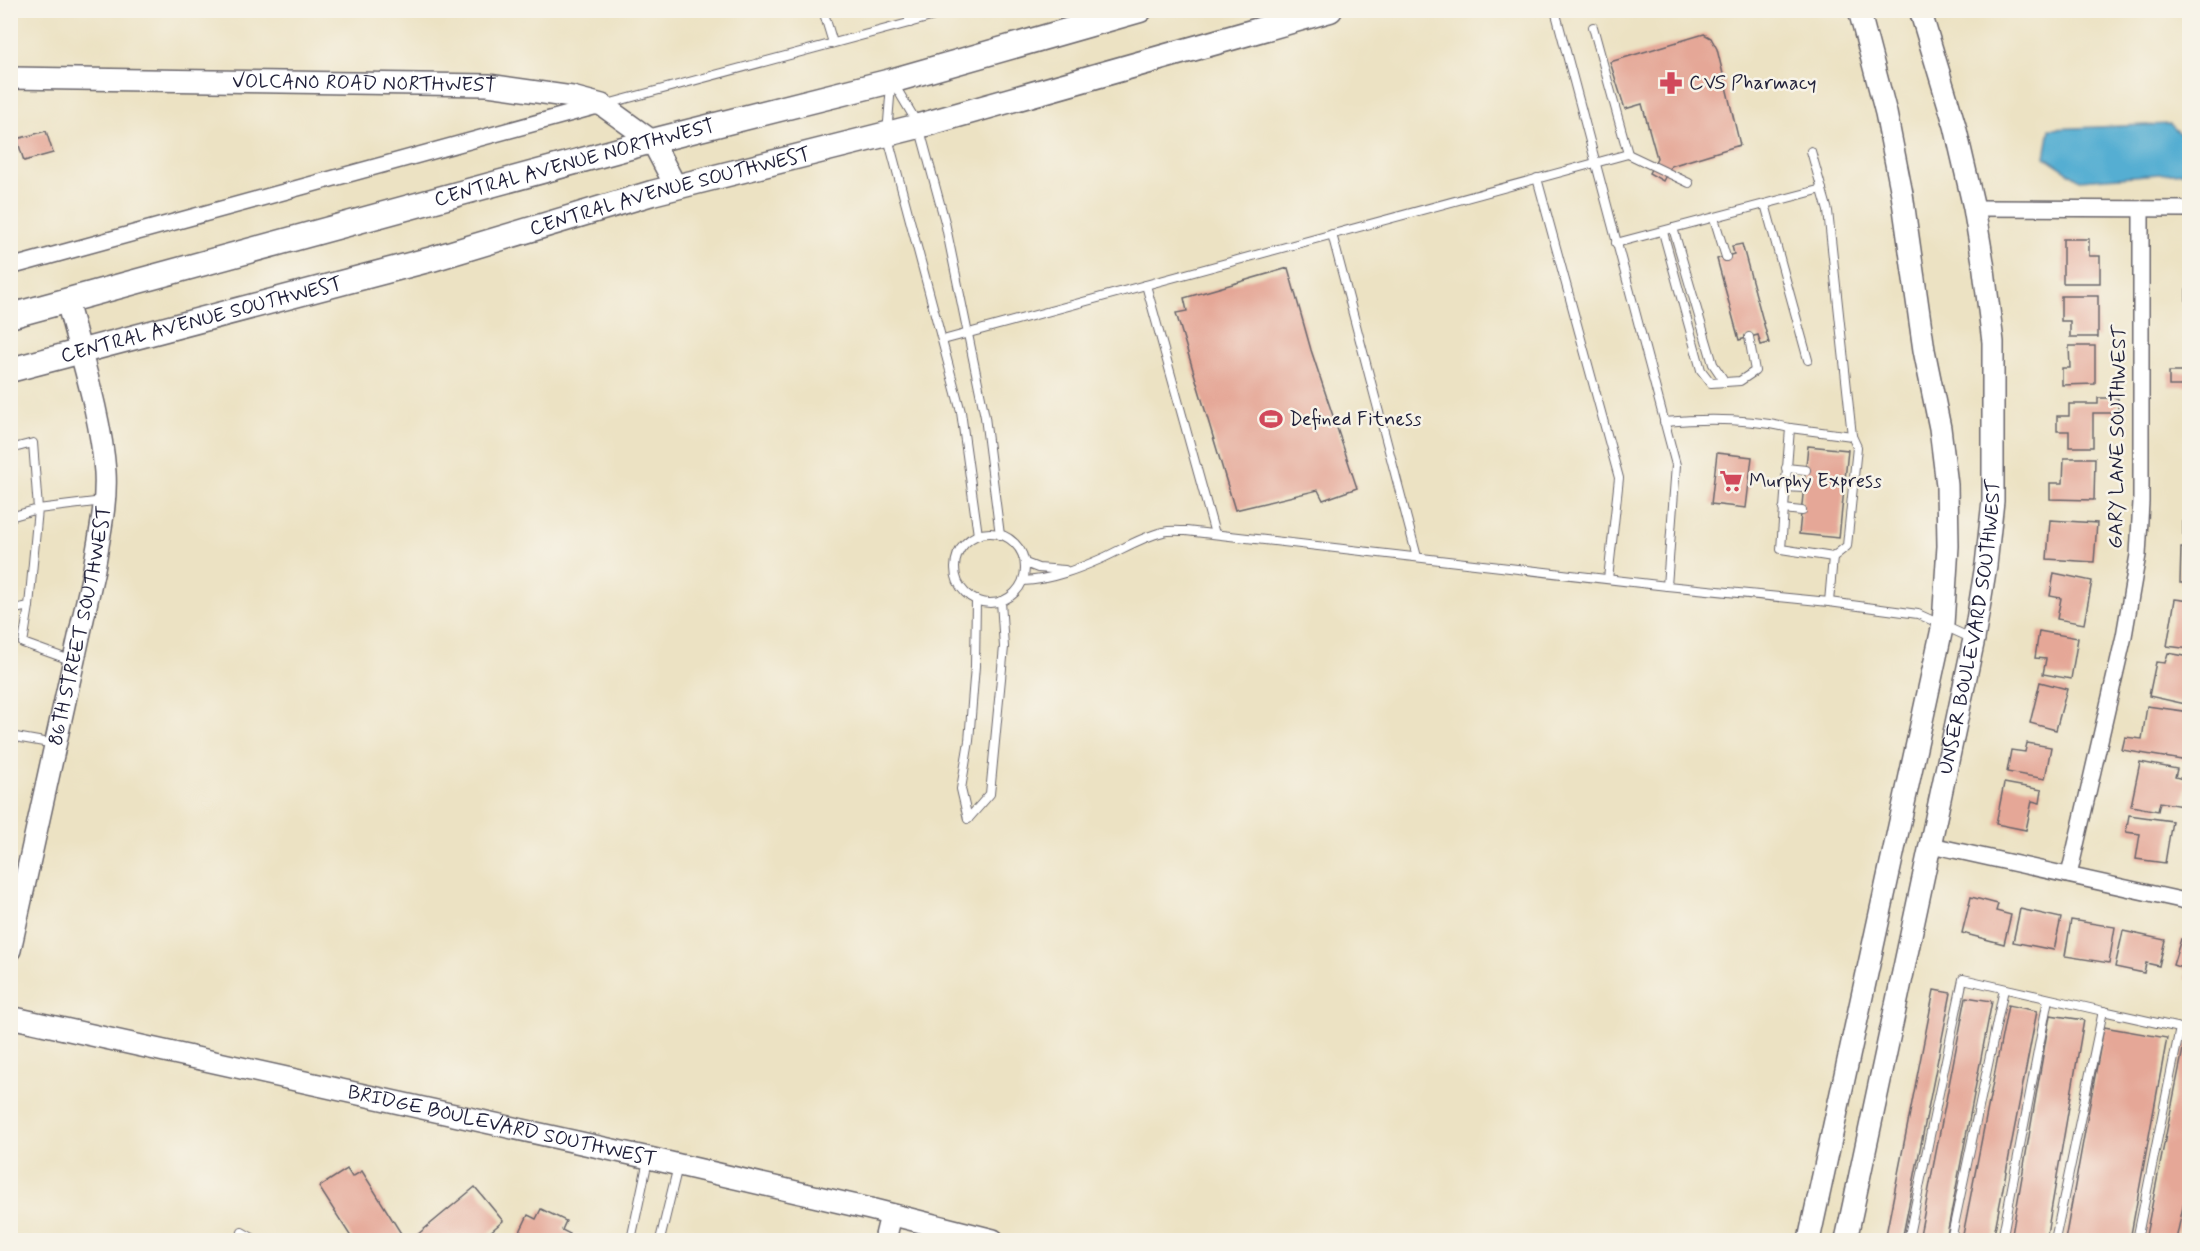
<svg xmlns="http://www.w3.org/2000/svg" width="2200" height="1251" viewBox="0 0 2200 1251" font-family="Mynerve,sans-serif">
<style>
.water{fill:#55aed2;stroke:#3c6886;stroke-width:1.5}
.building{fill:#e5a797}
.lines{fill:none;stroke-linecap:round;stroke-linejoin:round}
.lane-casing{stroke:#69656b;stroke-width:10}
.street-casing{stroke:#69656b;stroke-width:18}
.secondary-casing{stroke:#69656b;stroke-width:24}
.primary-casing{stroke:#69656b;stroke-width:27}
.lane{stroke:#fff;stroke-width:8}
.street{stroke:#fff;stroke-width:15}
.secondary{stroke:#fff;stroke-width:21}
.primary{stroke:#fff;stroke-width:24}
.labels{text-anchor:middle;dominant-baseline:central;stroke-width:5;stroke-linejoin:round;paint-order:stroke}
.poi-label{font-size:20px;fill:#22223b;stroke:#f7f3e8;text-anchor:start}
.street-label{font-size:20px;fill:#22223b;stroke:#f7f3e8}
</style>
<rect width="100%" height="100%" fill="#f7f3e8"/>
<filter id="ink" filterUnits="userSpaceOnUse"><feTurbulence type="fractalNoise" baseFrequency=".0167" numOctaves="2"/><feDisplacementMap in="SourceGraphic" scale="12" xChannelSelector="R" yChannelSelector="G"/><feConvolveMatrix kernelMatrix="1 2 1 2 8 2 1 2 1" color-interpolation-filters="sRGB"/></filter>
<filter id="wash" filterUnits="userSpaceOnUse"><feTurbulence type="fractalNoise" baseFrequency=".008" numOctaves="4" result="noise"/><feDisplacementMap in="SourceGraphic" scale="24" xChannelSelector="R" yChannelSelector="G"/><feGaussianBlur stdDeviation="1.35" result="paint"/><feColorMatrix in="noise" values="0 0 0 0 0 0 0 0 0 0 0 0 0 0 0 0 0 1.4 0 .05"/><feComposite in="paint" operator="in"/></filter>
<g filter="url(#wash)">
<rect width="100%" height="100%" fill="#ece2c3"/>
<path class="water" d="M2170,124L2189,142V168L2186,172L2080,180L2045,157L2050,129Z"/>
<g id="blocks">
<g class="building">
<path d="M1704,34L1711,38L1717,49L1740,145L1671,166L1663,181L1649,173L1657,158L1642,104L1625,109L1610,62Z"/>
<path d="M46,131L53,153L24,161L17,139Z"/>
<path d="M2063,239H2089V256H2100V283H2063Z"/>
<rect x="2186" y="239" width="4" height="38"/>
<path d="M1742,244L1769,343L1761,345L1758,335L1739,340L1717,259L1734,254L1732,246Z"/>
<path d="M1288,268L1311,350L1357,488L1323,500L1318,490L1235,510L1176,313L1187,311L1184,298Z"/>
<rect x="2186" y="289" width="4" height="46"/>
<path d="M2061,296H2098V337H2070V321H2061Z"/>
<path d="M2069,346H2095V384L2062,385V368H2070Z"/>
<rect x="2169" y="372" width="21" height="14"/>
<path d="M2098,398H2118V413H2093V447H2069V431H2057V416H2069V404H2098Z"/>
<path d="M1808,446L1848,450L1839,538L1799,534Z"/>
<path d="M1717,453L1752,457L1746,508L1711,504Z"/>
<path d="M2064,458H2095L2094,500L2050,499V483H2063Z"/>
<rect x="2183" y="494" width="7" height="41"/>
<path d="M2050,520L2097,523L2094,562L2047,559Z"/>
<path d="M2181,548H2190V583H2180Z"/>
<path d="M2054,573L2092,581L2084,624L2057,619L2061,598L2050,596Z"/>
<path d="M2175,599L2190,601V649L2167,646Z"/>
<path d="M2039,631L2078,638L2071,679L2043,674L2046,659L2035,658Z"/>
<path d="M2168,653L2190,657V705L2149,696L2156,662L2165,663Z"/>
<path d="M2040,682L2067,689L2056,730L2030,723Z"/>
<path d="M2147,706L2190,712L2188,761L2122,750L2125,737L2142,739Z"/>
<path d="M2027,743L2051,747L2045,779L2007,772L2011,750L2025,752Z"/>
<path d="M2140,762L2177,769L2175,777L2187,780L2182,806L2160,802L2158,811L2131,806Z"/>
<path d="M2004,783L2042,790L2040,803L2032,801L2026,830L1996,824Z"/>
<path d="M2129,815L2172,821L2165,863L2136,859L2140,834L2126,832Z"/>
<path d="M1971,897L1998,904L1996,911L2011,915L2004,944L1962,933Z"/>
<path d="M2020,909L2061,918L2054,950L2013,942Z"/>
<path d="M2071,920L2115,927L2109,963L2065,956Z"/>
<path d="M2123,931L2165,940L2159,966L2146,963L2144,973L2115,967Z"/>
<path d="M2181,939L2190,942V981L2185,979L2188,970L2173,965Z"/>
<path d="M1934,990L1951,993L1902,1240H1885Z"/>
<path d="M1966,997L1992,1001L1946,1240H1919Z"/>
<path d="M2008,1005L2037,1011L1993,1240H1962Z"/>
<path d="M2050,1015L2084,1020L2046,1240H2011Z"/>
<path d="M2104,1027L2167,1038L2130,1240H2065Z"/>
<path d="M2184,1044L2190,1045V1174L2176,1240H2145Z"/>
<path d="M347,1169L352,1177L362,1171L402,1235L393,1240H353L319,1187Z"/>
<path d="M475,1187L503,1221L481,1240H411Z"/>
<path d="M541,1209L566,1221L562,1230L570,1234L567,1240H516L528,1215L536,1219Z"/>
</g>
</g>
</g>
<g filter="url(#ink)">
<use href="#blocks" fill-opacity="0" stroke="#69656b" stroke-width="1.5"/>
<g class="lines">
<g class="lane-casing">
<g id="lane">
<path d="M823,10L833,43"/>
<path d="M907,10L910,23"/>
<path d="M1555,10L1676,465L1667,586"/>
<path d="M1593,27L1628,154"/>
<path d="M894,84L919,126L945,222L985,417L1000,535"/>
<path d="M891,85L887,134L961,412L978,535"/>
<path d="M607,104L957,10"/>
<path d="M1811,151L1828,211L1852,436L1857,447L1847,546L1833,557L1829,602"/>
<path d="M1537,178L1619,478L1608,579"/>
<path d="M1765,204L1808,360"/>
<path d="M1714,218L1726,257"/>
<path d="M1673,228L1713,364L1725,382"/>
<path d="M1663,232L1701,370L1711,383L1740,381L1755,371L1749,337"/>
<path d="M1332,234L1417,557"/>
<path d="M1616,243L1822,189"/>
<path d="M1146,285L1215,534"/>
<path d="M943,340L1628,154L1689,183"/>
<path d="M1664,422C1707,418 1749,418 1790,428L1781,549L1833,557"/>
<path d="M1790,428L1852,436"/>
<path d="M10,449L33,443L38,509L10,517"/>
<path d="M1786,468L1806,470"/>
<path d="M1785,487L1804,488"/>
<path d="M1783,509L1802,511"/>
<circle cx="990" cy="568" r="35"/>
<path d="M1025,563L1038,568L1065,570"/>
<path d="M1023,581C1050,580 1078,569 1103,558C1123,549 1141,537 1163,532C1170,530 1179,531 1186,531L1667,586L1829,602L1918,614L1973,639"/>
<path d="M29,606L23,643L73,661"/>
<path d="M10,610L29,606L38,509L103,501"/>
<path d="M10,736L55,744"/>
<path d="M968,819L990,794L1004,647L1001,601"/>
<path d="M968,819L961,789L969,741L975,666L976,600"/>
<path d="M240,1240L242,1232L256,1240"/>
<path d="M631,1240L648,1160"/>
<path d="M660,1240L678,1166"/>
<path d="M1908,1240L1963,979L2103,1011"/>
<path d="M1951,1240L2004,989"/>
<path d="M2002,1240L2048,999"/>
<path d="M2055,1240L2103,1011L2180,1028"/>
<path d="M2137,1240L2180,1028L2190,1031"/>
</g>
</g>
<g class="street-casing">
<g id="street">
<path d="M1974,208L2190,209"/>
<path d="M10,267L601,105"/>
<path d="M1931,845L2190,902"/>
<path d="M2069,875L2124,636L2138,555L2141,502V209"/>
</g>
</g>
<g class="secondary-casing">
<g id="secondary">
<path id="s1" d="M10,78L488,85L572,97L602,105L652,141L676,187"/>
<path id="s2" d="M10,950L94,569C99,537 107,504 105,472C101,416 81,356 67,301"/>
<path id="s3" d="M10,1017L649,1158L870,1209L993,1240"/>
<path d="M885,1240L891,1215"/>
<path d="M1809,1240L1943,624L1948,546L1947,485L1940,428L1924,350L1902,194L1886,113L1859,10"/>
<path id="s4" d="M1846,1240L1974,639L1986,565L1993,501V342L1983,262L1974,208L1955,126L1920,10"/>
</g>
</g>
<g class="primary-casing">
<g id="primary">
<path id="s5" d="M10,316L652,141L891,81L1140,10"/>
<path id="s6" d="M10,370L432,259L652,193L919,126L1330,10"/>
</g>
</g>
<use href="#lane" class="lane"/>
<use href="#street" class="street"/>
<use href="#secondary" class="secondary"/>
<use href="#primary" class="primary"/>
</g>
</g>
<defs>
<g id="pharmacy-bare" transform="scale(1.8)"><path d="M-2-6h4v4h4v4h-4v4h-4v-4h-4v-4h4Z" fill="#d1495b" stroke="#f7f3e8" stroke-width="2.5" paint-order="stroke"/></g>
<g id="stadium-bare" transform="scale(1.8)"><path d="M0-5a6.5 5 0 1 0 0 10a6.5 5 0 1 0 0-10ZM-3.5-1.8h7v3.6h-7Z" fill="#d1495b" stroke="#f7f3e8" stroke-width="2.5" paint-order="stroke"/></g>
<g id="supermarket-bare" transform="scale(1.8)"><path d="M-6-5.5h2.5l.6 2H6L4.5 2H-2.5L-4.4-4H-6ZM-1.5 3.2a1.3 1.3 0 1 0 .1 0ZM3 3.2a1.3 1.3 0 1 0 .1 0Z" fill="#d1495b" stroke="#f7f3e8" stroke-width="2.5" paint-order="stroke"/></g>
</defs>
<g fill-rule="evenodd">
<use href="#pharmacy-bare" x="1671" y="83"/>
<use href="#stadium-bare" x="1271" y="419"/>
<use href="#supermarket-bare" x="1731" y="481"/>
</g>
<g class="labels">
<g class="poi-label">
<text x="1689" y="83">CVS Pharmacy</text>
<text x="1289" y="419">Defined Fitness</text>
<text x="1749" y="481">Murphy Express</text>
</g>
<g class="street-label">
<text stroke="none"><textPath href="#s1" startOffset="354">VOLCANO ROAD NORTHWEST</textPath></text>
<text stroke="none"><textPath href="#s5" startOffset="585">CENTRAL AVENUE NORTHWEST</textPath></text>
<text stroke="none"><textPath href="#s6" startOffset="684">CENTRAL AVENUE SOUTHWEST</textPath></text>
<text stroke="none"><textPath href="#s6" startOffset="198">CENTRAL AVENUE SOUTHWEST</textPath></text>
<text transform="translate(2118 437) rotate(-89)">GARY LANE SOUTHWEST</text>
<text stroke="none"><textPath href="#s2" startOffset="332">86TH STREET SOUTHWEST</textPath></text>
<text stroke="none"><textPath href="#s4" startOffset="626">UNSER BOULEVARD SOUTHWEST</textPath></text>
<text stroke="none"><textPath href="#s3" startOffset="504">BRIDGE BOULEVARD SOUTHWEST</textPath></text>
</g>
</g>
<rect width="2200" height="1251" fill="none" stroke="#f7f3e8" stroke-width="36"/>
</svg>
